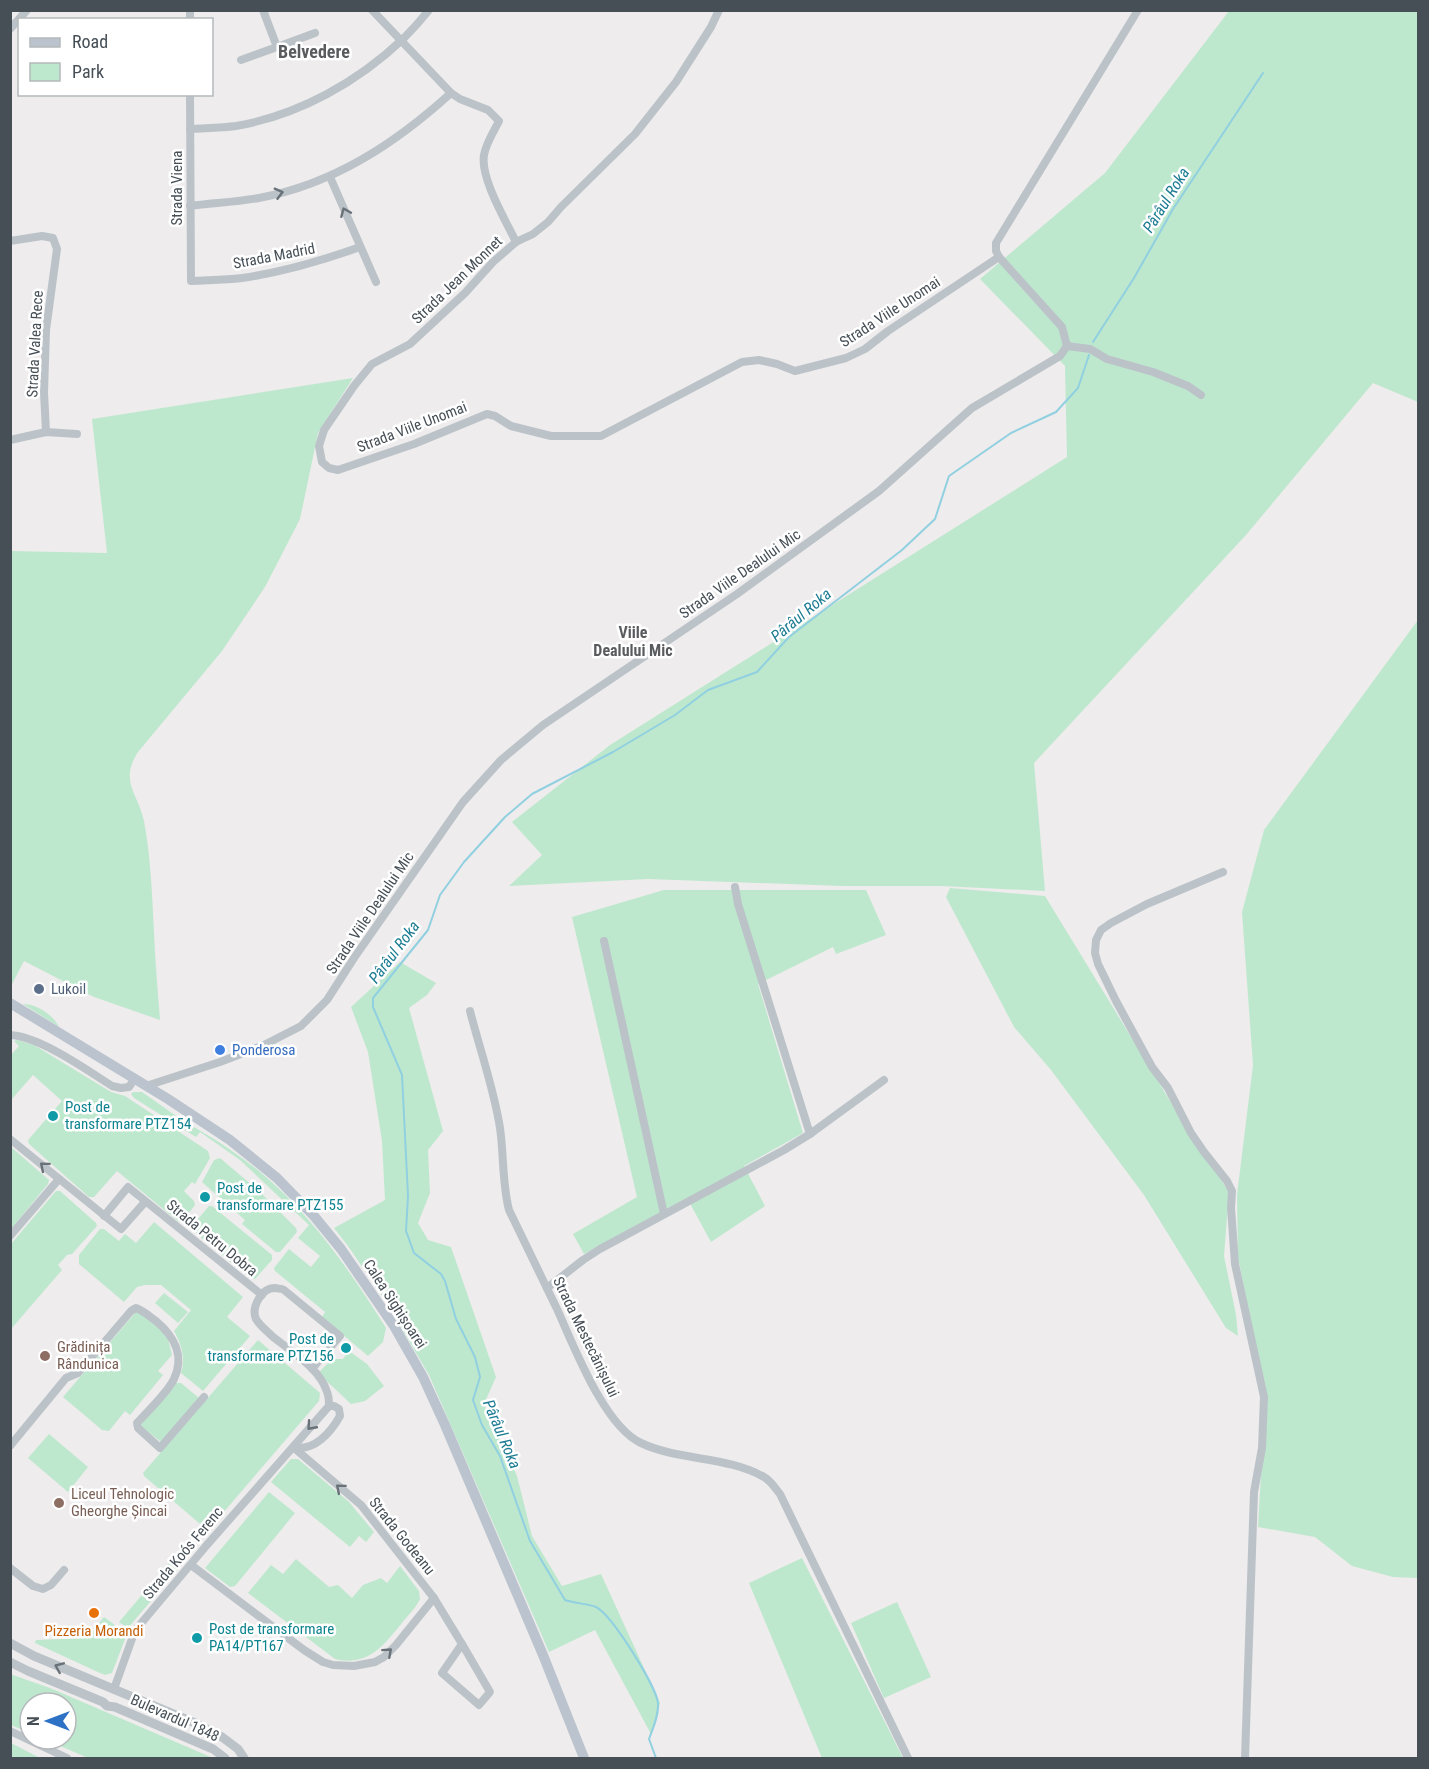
<svg xmlns="http://www.w3.org/2000/svg" width="1429" height="1769" viewBox="0 0 1429 1769" font-family="'Roboto Condensed',sans-serif">
<style>
.green{fill:#bee8ce}
.lines{fill:none;stroke-linecap:round;stroke-linejoin:round}
.stream{stroke:#90d0e0;stroke-width:2}
.minor{stroke:#bbc3c9;stroke-width:8}
.tertiary{stroke:#bbc3c9;stroke-width:9}
.secondary{stroke:#bbc4ce;stroke-width:10}
.oneway{stroke:#697278}
.service-dot{fill:#5c6f8a;stroke:#fff;stroke-width:2}
.shop-dot{fill:#3f7fe0;stroke:#fff;stroke-width:2}
.culture-dot{fill:#0f9aa8;stroke:#fff;stroke-width:2}
.education-dot{fill:#8d6e63;stroke:#fff;stroke-width:2}
.food-dot{fill:#e8710a;stroke:#fff;stroke-width:2}
.labels{text-anchor:middle;dominant-baseline:central;stroke-width:5;stroke-linejoin:round;paint-order:stroke}
.street-label{font-size:15px;fill:#464f56;stroke:#fff}
.service-label{font-size:15px;fill:#4e5e75;stroke:#fff;text-anchor:start}
.shop-label{font-size:15px;fill:#366cbe;stroke:#fff;text-anchor:start}
.culture-label{font-size:15px;fill:#0d838f;stroke:#fff;text-anchor:start}
.education-label{font-size:15px;fill:#785e54;stroke:#fff;text-anchor:start}
.food-label{font-size:15px;fill:#c56008;stroke:#fff}
.water-label{font-size:16px;font-style:italic;fill:#1d7c93;stroke:#fff}
.neighbourhood-label{font-size:16px;font-weight:bold;fill:#595c5f;stroke:#fff}
.quarter-label{font-size:18px;font-weight:bold;fill:#595c5f;stroke:#fff}
</style>
<rect width="100%" height="100%" fill="#eeecec"/>
<g class="green">
<path d="M1229,11H1418V402L1373,383L1246,535L1034,763L1045,891L941,886H842L648,879L509,886L542,855L512,822L610,745L1067,457L1065,366L980,279L1105,173Z"/>
<path d="M353,378L318,433L300,519L265,587L222,651L138,752C119,782 138,793 144,821C151,858 152,895 154,932C155,962 158,991 160,1020L94,997L24,961L11,986V551L107,553L92,419Z"/>
<path d="M1418,620V1578L1393,1577L1352,1566L1315,1537L1258,1527L1266,1387L1255,1344L1238,1257L1237,1195L1253,1065L1242,912L1264,830Z"/>
<path d="M950,888L1045,896L1175,1109L1229,1192L1224,1256L1236,1315L1238,1336L1226,1328L1144,1195L1051,1070L1014,1027L946,897Z"/>
<path d="M664,890H866L886,935L836,954L833,947L758,984L803,1133L744,1166L765,1206L711,1242L687,1198L584,1254L573,1234L637,1197L572,917Z"/>
<path d="M400,962L436,983L427,995L409,1008L443,1131L428,1150L430,1193L418,1223L428,1240L451,1247L496,1377L484,1404L517,1476L532,1536L562,1586L601,1574L660,1703L651,1734L595,1630L549,1652L429,1375L385,1300L348,1246L334,1228L385,1200L382,1141L368,1052L351,1007Z"/>
<path d="M23,1004C37,1004 53,1015 59,1027Z"/>
<path d="M17,1040L34,1045L111,1092L125,1096L208,1151L210,1158L195,1184L192,1182L184,1191L194,1201L195,1205L182,1222H179L117,1171L94,1197H89L29,1144L28,1140L62,1101L33,1075L11,1100V1055L19,1046L14,1041Z"/>
<path d="M133,1092H142C160,1104 179,1119 199,1130C220,1142 240,1156 259,1171C312,1215 350,1271 386,1328L383,1342L368,1356L322,1317L325,1312L275,1271L274,1268L289,1249L311,1267L320,1256L298,1238L309,1225L240,1160L200,1132L196,1137L134,1098L131,1094Z"/>
<path d="M11,1147L49,1180L48,1184L11,1229Z"/>
<path d="M220,1158L259,1191L296,1228L297,1232L280,1252H276L242,1224L245,1220L202,1182L214,1160Z"/>
<path d="M56,1191H60L96,1223L97,1226L72,1254L67,1255L58,1265L62,1270L11,1329V1244Z"/>
<path d="M209,1206H212L272,1255V1260L255,1279H251L192,1230V1226Z"/>
<path d="M154,1222L243,1297L227,1317L250,1336L203,1391L181,1373C186,1359 181,1343 174,1331L191,1310L161,1285H145L137,1287L124,1302L79,1264V1255L100,1229H104L119,1241L125,1234L136,1243Z"/>
<path d="M164,1293L188,1312L178,1323L155,1303Z"/>
<path d="M136,1312H139L167,1335L172,1355L158,1371L163,1375L130,1415L125,1411L109,1431L102,1430L63,1397Z"/>
<path d="M258,1340L320,1393L319,1401L210,1528L206,1529L144,1476L143,1473Z"/>
<path d="M349,1351L367,1364L384,1386L365,1401L351,1404L318,1373L332,1359H343Z"/>
<path d="M174,1383H181L199,1398L161,1442L142,1427L141,1422Z"/>
<path d="M49,1434L88,1467L68,1492L28,1458Z"/>
<path d="M291,1459H298L349,1502L374,1532L366,1542L359,1536L350,1547L271,1482Z"/>
<path d="M269,1492L295,1513L235,1586L230,1587L205,1568Z"/>
<path d="M187,1542L192,1547L193,1551L128,1628L119,1622Z"/>
<path d="M802,1558L903,1758H822L749,1583Z"/>
<path d="M296,1559L329,1587L338,1585L352,1598L363,1585L381,1578L387,1583L400,1566L419,1591L420,1599C416,1608 408,1615 402,1623C384,1645 368,1667 335,1659L248,1593L271,1565L283,1574Z"/>
<path d="M897,1602L931,1677L884,1698L851,1623Z"/>
<path d="M104,1617L127,1634L112,1673L105,1675L100,1673L35,1643L36,1640L87,1638Z"/>
<path d="M10,1674L50,1688L213,1758H88L44,1739H66V1703H30V1733L11,1725Z"/>
<path d="M11,1743L40,1758H11Z"/>
</g>
<g class="lines">
<g class="stream">
<path d="M1093,342L1134,278L1173,209L1263,73"/>
<path d="M656,1758L649,1739C653,1728 659,1715 658,1703C656,1686 612,1615 596,1607C590,1604 573,1603 565,1600L530,1541L500,1456L482,1425L473,1400L480,1377L475,1357L456,1319L445,1281L441,1274L414,1253L406,1231L408,1196L402,1075L373,1007V998L428,930L440,895L464,862L505,817L532,794L613,752L675,715L708,690L757,672L789,637L902,550L935,519L949,476L1011,433L1056,412L1078,388L1089,355"/>
</g>
<g class="minor">
<path d="M372,10L451,93L460,99L488,110L499,121C494,131 486,143 484,155C480,178 506,221 516,242"/>
<path d="M719,10L711,27L676,82L635,134L561,207L548,222L533,234L516,242L493,262L465,293L410,344L372,364L354,386L324,430L319,446L322,462L329,468L338,470L414,444L487,414L495,416L511,426L551,436H601L742,362L759,360L777,364L795,371L846,358L865,349L888,331L999,257"/>
<path d="M190,20V10"/>
<path d="M10,29L27,10"/>
<path d="M277,47L315,33"/>
<path d="M241,60L277,47L263,10"/>
<path d="M190,94L191,281C208,280 225,280 242,278C283,272 321,261 360,247"/>
<path d="M190,129C205,128 221,128 236,126C299,115 358,82 404,38C413,29 421,20 429,10"/>
<path d="M330,177L376,282"/>
<path d="M190,206C213,203 236,202 259,198C334,184 396,143 451,93"/>
<path d="M10,241L42,236L53,238L57,249L46,330L44,392L46,432"/>
<path d="M1067,346L1090,349L1107,359L1153,372L1188,386L1201,395"/>
<path d="M10,440L46,432L77,434"/>
<path d="M1223,872L1147,904L1111,923L1101,930L1096,940L1095,953L1098,964L1116,1001L1152,1067L1168,1088L1191,1133L1204,1152L1227,1181L1232,1191L1231,1208L1235,1264L1264,1397L1262,1448L1254,1492L1245,1758"/>
<path d="M735,887L738,904L810,1134"/>
<path d="M604,941L664,1214"/>
<path d="M470,1011C480,1050 494,1089 500,1128C504,1156 502,1183 509,1210C525,1243 541,1276 557,1309C574,1346 604,1426 641,1443C679,1461 728,1456 764,1477C771,1481 775,1488 780,1494L908,1758"/>
<path d="M10,1035C39,1036 87,1070 112,1086L121,1088L129,1087L135,1078"/>
<path d="M146,1086L220,1062L264,1045L301,1026L327,1000L354,958L463,802L501,760L543,725L737,594L879,491L972,408L1060,356L1067,346L1062,327L999,257L996,251V243L1138,10"/>
<path d="M10,1139L121,1229L145,1202"/>
<path d="M104,1216L128,1187L262,1295"/>
<path d="M10,1236L59,1179"/>
<path d="M547,1288L583,1260L600,1249L784,1150L810,1134L884,1080"/>
<path d="M312,1369L340,1336L284,1290C283,1289 275,1288 275,1288C261,1288 251,1308 256,1319C260,1326 267,1331 272,1336C290,1351 320,1368 327,1392C329,1396 329,1401 329,1406"/>
<path d="M10,1446L66,1378L78,1373L131,1311L136,1308C144,1311 149,1316 156,1321C174,1336 185,1356 174,1379C168,1392 147,1412 137,1423L138,1428L160,1448L204,1397"/>
<path d="M294,1447C314,1452 331,1432 340,1416L339,1409L334,1406H329"/>
<path d="M191,1565L304,1650L323,1662L333,1665L354,1666L375,1662L384,1657L396,1645L434,1598L361,1505L293,1447"/>
<path d="M10,1568L33,1586L43,1589L51,1585L64,1570"/>
<path d="M434,1598L462,1644L490,1692L479,1705L442,1673L462,1644"/>
<path d="M114,1689L133,1636L138,1627L206,1546L329,1406"/>
<path d="M10,1731L67,1758"/>
</g>
<g class="tertiary">
<path d="M10,1643L34,1656L195,1723L222,1737L238,1749L244,1758"/>
<path d="M10,1662L28,1671L103,1702L107,1706L115,1707L213,1749L225,1758"/>
</g>
<path class="secondary" d="M10,1003L168,1099L230,1140L277,1178L314,1216L341,1249L394,1326L423,1377L445,1425L543,1655L584,1758"/>
</g>
<defs><path id="oneway-chevron" d="M-2-3.5L2.5 0L-2 3.5" fill="none" stroke-width="1.6" stroke-linecap="round" stroke-linejoin="round" transform="scale(1.5)"/></defs>
<g class="oneway">
<use href="#oneway-chevron" transform="translate(279 193) rotate(-15)"/>
<use href="#oneway-chevron" transform="translate(345 212) rotate(-113)"/>
<use href="#oneway-chevron" transform="translate(44 1166) rotate(-140)"/>
<use href="#oneway-chevron" transform="translate(311 1426) rotate(132)"/>
<use href="#oneway-chevron" transform="translate(340 1488) rotate(-140)"/>
<use href="#oneway-chevron" transform="translate(388 1652) rotate(-42)"/>
<use href="#oneway-chevron" transform="translate(59 1667) rotate(-157)"/>
</g>
<circle class="service-dot" cx="39" cy="989" r="6"/>
<circle class="shop-dot" cx="220" cy="1050" r="6"/>
<g class="culture-dot">
<circle cx="53" cy="1116" r="6"/>
<circle cx="205" cy="1197" r="6"/>
<circle cx="346" cy="1348" r="6"/>
<circle cx="197" cy="1638" r="6"/>
</g>
<g class="education-dot">
<circle cx="45" cy="1356" r="6"/>
<circle cx="59" cy="1503" r="6"/>
</g>
<circle class="food-dot" cx="94" cy="1613" r="6"/>
<g class="labels">
<g class="street-label">
<text transform="translate(177 188) rotate(-90)">Strada Viena</text>
<text transform="translate(274 256) rotate(-11)">Strada Madrid</text>
<text transform="translate(457 280) rotate(-44)">Strada Jean Monnet</text>
<text transform="translate(890 312) rotate(-33)">Strada Viile Unomai</text>
<text transform="translate(35 344) rotate(-87)">Strada Valea Rece</text>
<text transform="translate(412 427) rotate(-21)">Strada Viile Unomai</text>
<text transform="translate(740 574) rotate(-35)">Strada Viile Dealului Mic</text>
<text transform="translate(370 913) rotate(-56)">Strada Viile Dealului Mic</text>
<text transform="translate(212 1238) rotate(39)">Strada Petru Dobra</text>
<text transform="translate(395 1304) rotate(57)">Calea Sighișoarei</text>
<text transform="translate(586 1337) rotate(64)">Strada Mestecănișului</text>
<text transform="translate(402 1536) rotate(51)">Strada Godeanu</text>
<text transform="translate(183 1553) rotate(-50)">Strada Koós Ferenc</text>
<text transform="translate(175 1718) rotate(24)">Bulevardul 1848</text>
</g>
<g class="service-label">
<text x="51" y="989">Lukoil</text>
</g>
<g class="shop-label">
<text x="232" y="1050">Ponderosa</text>
</g>
<g class="culture-label">
<text x="65" y="1107">Post de<tspan x="65" dy="17">transformare PTZ154</tspan></text>
<text x="217" y="1188">Post de<tspan x="217" dy="17">transformare PTZ155</tspan></text>
<text x="334" y="1339" text-anchor="end">Post de<tspan x="334" dy="17">transformare PTZ156</tspan></text>
<text x="209" y="1629">Post de transformare<tspan x="209" dy="17">PA14/PT167</tspan></text>
</g>
<g class="education-label">
<text x="57" y="1347">Grădinița<tspan x="57" dy="17">Rândunica</tspan></text>
<text x="71" y="1494">Liceul Tehnologic<tspan x="71" dy="17">Gheorghe Șincai</tspan></text>
</g>
<g class="food-label">
<text x="94" y="1631">Pizzeria Morandi</text>
</g>
<g class="water-label">
<text transform="translate(1166 200) rotate(-58)">Pârâul Roka</text>
<text transform="translate(801 615) rotate(-40)">Pârâul Roka</text>
<text transform="translate(394 952) rotate(-53)">Pârâul Roka</text>
<text transform="translate(502 1434) rotate(67)">Pârâul Roka</text>
</g>
<g class="neighbourhood-label">
<text x="633" y="632">Viile<tspan x="633" dy="18">Dealului Mic</tspan></text>
</g>
<g class="quarter-label">
<text x="314" y="51">Belvedere</text>
</g>
</g>
<rect width="1429" height="1769" fill="none" stroke="#464f56" stroke-width="24"/>
<rect x="18" y="18" width="195" height="78" fill="#ffffff" stroke="#b5b9bb" stroke-width="1.5"/>
<rect x="30" y="38" width="30" height="9" fill="#bbc4ce" stroke="#b5b9bb" stroke-width="1.5"/>
<text x="72" y="48" font-size="18" fill="#464f56">Road</text>
<rect x="30" y="63" width="30" height="18" fill="#bee8ce" stroke="#b5b9bb" stroke-width="1.5"/>
<text x="72" y="78" font-size="18" fill="#464f56">Park</text>
<g transform="translate(48 1721) rotate(270)"><circle r="28" fill="#ffffff" stroke="#b5b9bb" stroke-width="1.5"/>
<path d="M0-4.5L10 22L0 15L-10 22Z" fill="#2e72c6"/>
<text y="-9" font-size="16" font-weight="bold" text-anchor="middle" fill="#464f56">N</text>
</g>
</svg>
